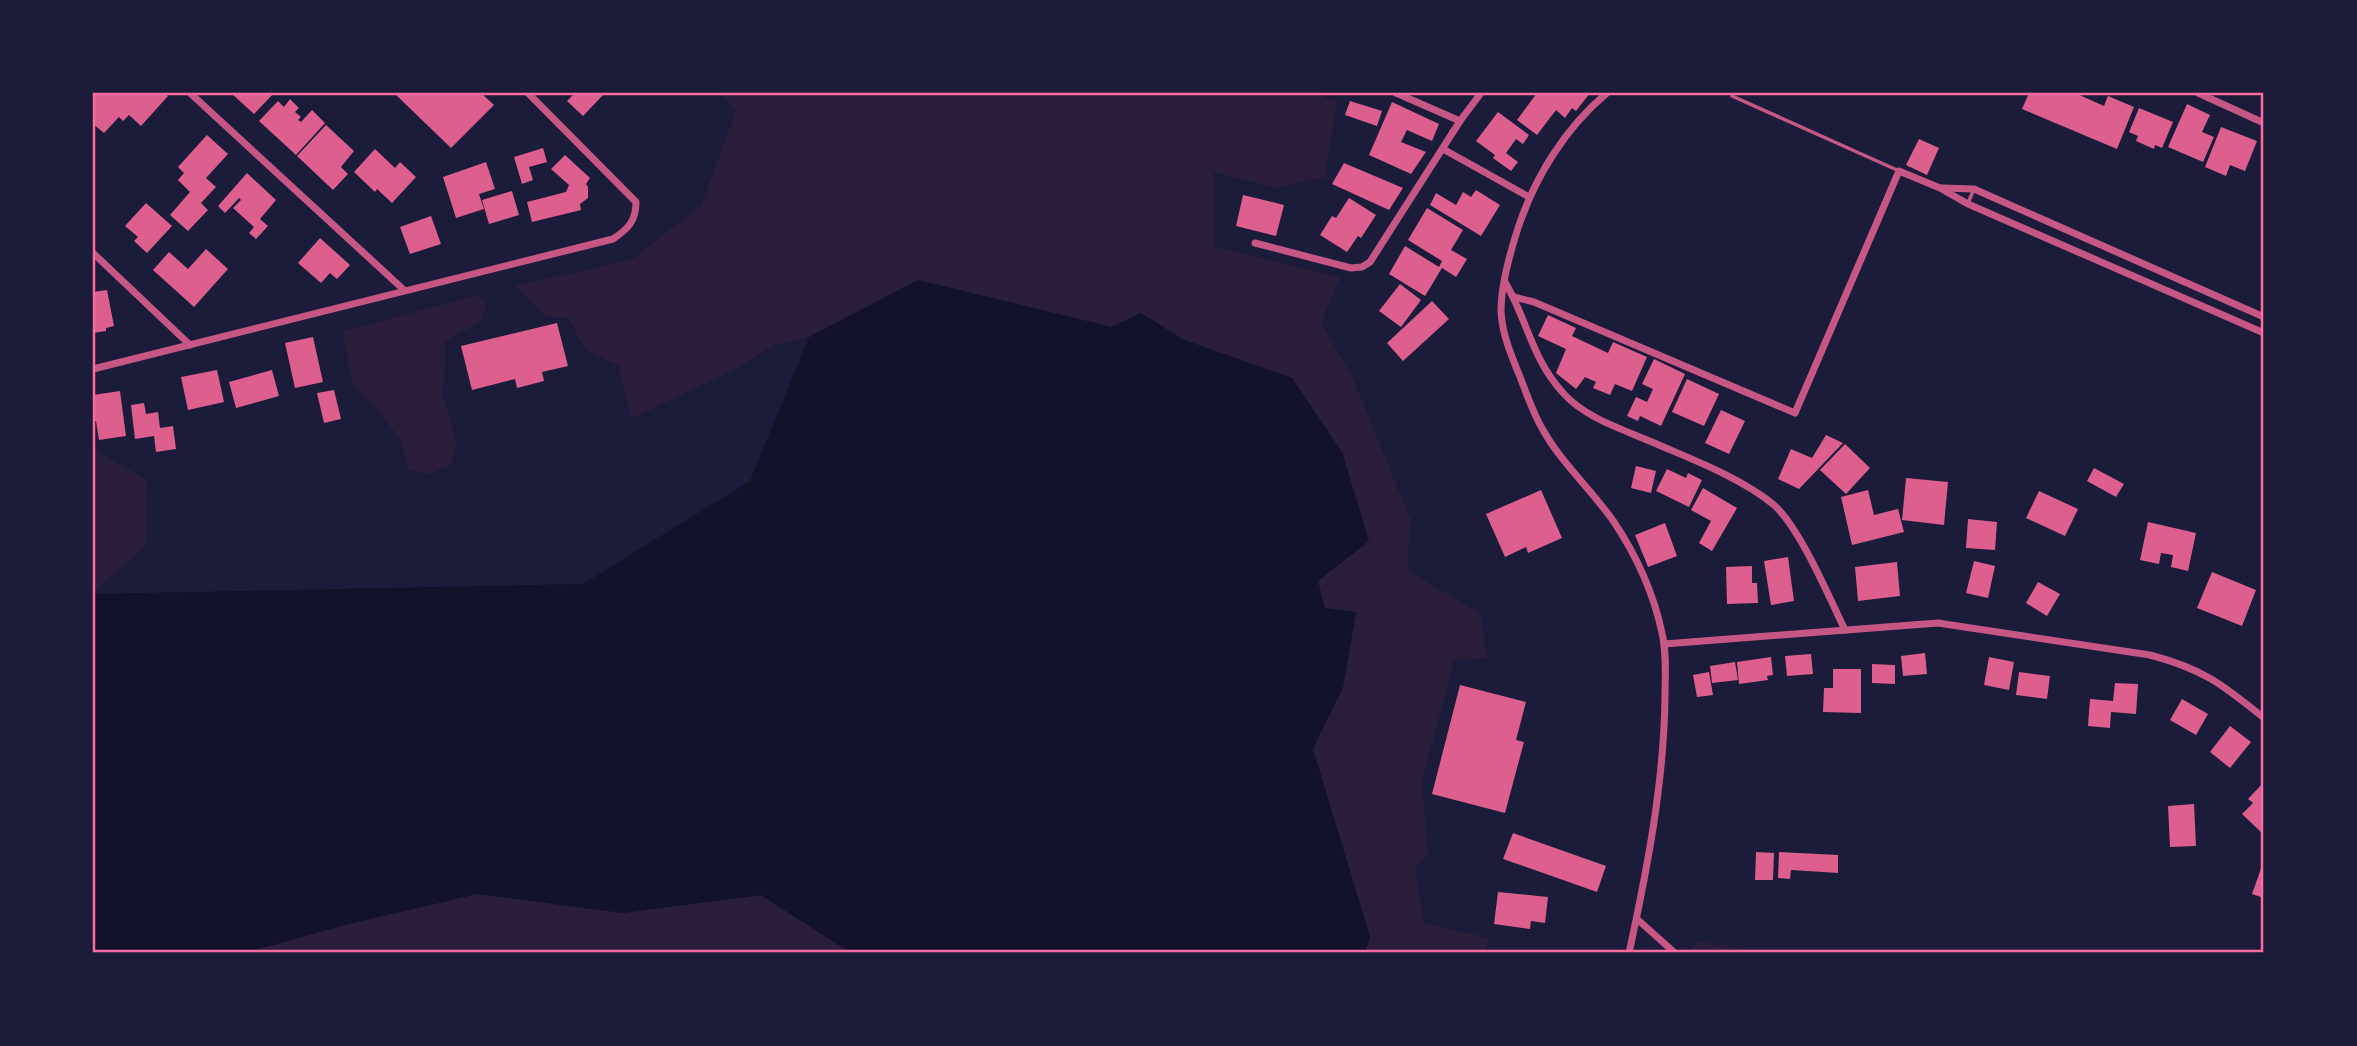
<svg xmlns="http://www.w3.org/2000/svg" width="2357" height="1046" viewBox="0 0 2357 1046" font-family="'Times New Roman',serif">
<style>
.green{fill:#2a1e3b}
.water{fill:#12122b}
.building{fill:#dd5f8e}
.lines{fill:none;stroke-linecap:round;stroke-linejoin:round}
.service{stroke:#c65784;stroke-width:3.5}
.minor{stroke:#c65784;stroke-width:7}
.neatline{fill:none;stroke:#ff6b9d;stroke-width:2.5}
</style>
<rect width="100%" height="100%" fill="#1b1b3a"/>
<g class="green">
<path d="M720,93H1314L1337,102L1325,177L1278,188L1214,172L1215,247L1340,277L1321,322L1353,378L1411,521L1407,570L1480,613L1487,658L1454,661L1422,782L1428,853L1415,868L1424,923L1489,938L1484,953H1365L1370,937L1313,749L1343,687L1356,613L1325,608L1318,581L1292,378L1182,339L1141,313L1112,327L918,280L809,337L774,345L740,367L631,419L618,365L585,350L568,317H546L516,286L632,259L701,206L736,110Z"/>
<path d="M479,295L486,305L481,322L445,341V371L442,392L457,443L451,465L428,474L409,469L399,438L383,416L352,384L343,331Z"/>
<path d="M93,446L100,453L147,480L146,546L93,592Z"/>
<path d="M477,894L623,913L761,895L851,953H243L349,924Z"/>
<path d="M1699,941L1745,950L1778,953H1688Z"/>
</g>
<path class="water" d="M918,280L1111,327L1141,313L1182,339L1292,378L1342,452L1369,541L1318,581L1325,608L1356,612L1343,687L1313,749L1370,937L1365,953H851L761,895L623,913L477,894L349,924L243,953H93V594L583,584L750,481L809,337Z"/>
<g class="building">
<path d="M93,93H164L168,96L141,126L129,115L123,121L119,117L104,133L93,124Z"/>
<path d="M231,93H274L254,114Z"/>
<path d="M394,93H481L494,105L451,148Z"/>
<path d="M575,93H605L583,116L567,101Z"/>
<path d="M1537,93H1590L1576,111L1572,108L1565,118L1556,110L1537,135L1517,120Z"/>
<path d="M2029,93H2075L2104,106L2108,96L2134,107L2117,149L2022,109Z"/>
<path d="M290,99L299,108L295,112L301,117L298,120L301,122L312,110L325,123L296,155L259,121L278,101L284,107Z"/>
<path d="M1350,101L1382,111L1377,126L1345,115Z"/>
<path d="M1392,102L1439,124L1432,141L1407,130L1401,142L1426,152L1411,174L1369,155Z"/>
<path d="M2187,104L2210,115L2202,132L2214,137L2203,162L2168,147Z"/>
<path d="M2139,108L2173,122L2162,148L2155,145L2154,149L2136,141L2138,136L2129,132Z"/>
<path d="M1498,112L1529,135L1523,144L1516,139L1506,153L1518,162L1511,171L1493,158L1495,155L1476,141Z"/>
<path d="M326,125L354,151L341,167L348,174L333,190L297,156Z"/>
<path d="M2221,127L2257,141L2245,171L2230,165L2226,176L2205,167Z"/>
<path d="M207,135L228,154L206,178L216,187L201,203L208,210L188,231L170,215L190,192L178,180L184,173L178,167Z"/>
<path d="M1919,139L1939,148L1927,175L1906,165Z"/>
<path d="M543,148L547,162L529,167L533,180L522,184L514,157Z"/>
<path d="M375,149L395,168L400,162L416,177L392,203L377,189L375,192L354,172Z"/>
<path d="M565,155L590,178L586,184L588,187V198L580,204L581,210L532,222L527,202L566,192L569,185L551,169Z"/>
<path d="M486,162L495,189L479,194L484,209L456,218L443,177Z"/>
<path d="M1344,163L1403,188L1389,210L1332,184Z"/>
<path d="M247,173L276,200L260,219L268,226L256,239L249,233L254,227L233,208L241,200L239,198L225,213L218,206Z"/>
<path d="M1476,190L1500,205L1481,236L1430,205L1436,193L1456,205L1463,192L1471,197Z"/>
<path d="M512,191L519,215L489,224L482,200Z"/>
<path d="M1243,195L1284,205L1276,236L1236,226Z"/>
<path d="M1349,198L1376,215L1361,238L1358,236L1347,252L1320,235L1332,216L1336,218Z"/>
<path d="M146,203L172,226L147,253L134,241L138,237L125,226Z"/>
<path d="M1427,208L1463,230L1451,250L1467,259L1456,277L1442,268L1425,296L1389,274L1405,246L1439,267L1442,261L1408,240Z"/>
<path d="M431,216L441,244L410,254L400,227Z"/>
<path d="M320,238L350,265L337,279L330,273L321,283L298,263Z"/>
<path d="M206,249L228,269L194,307L153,270L169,252L188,269Z"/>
<path d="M1400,284L1421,300L1401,327L1379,311Z"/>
<path d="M107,290L114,326L106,328V331L93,333V292Z"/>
<path d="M1432,301L1449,319L1403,361L1387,343Z"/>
<path d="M1548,315L1576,328L1572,336L1608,353L1613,342L1647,357L1632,391L1615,384L1610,395L1593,388L1596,382L1585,377L1576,389L1556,373L1566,349L1538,336Z"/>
<path d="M557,323L568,366L542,372L544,381L517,388L515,379L472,390L461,346Z"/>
<path d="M313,337L323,382L295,388L285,343Z"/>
<path d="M1654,359L1685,374L1661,426L1640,416L1638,421L1627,416L1636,397L1647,402L1653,389L1642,384Z"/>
<path d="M217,370L224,402L188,410L181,377Z"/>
<path d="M272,370L279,396L236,408L229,382Z"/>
<path d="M1687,379L1719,394L1704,426L1672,412Z"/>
<path d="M334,390L341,419L324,423L317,393Z"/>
<path d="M120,391L126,436L99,440L96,421H93V395Z"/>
<path d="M144,403L146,414L158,412L160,428L173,426L176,449L156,452L154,436L135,439L131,405Z"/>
<path d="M1721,410L1745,421L1729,454L1705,443Z"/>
<path d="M1826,435L1843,443L1799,489L1778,479L1791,449L1812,458Z"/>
<path d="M1845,444L1870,468L1846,494L1820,470Z"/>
<path d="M1636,466L1656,471L1651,493L1631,488Z"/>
<path d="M2094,468L2124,484L2116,497L2087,481Z"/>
<path d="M1667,469L1686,478L1688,473L1702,480L1689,507L1656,491Z"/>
<path d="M1906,478L1948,482L1944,525L1902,520Z"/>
<path d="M1703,488L1737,508L1712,551L1699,543L1711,521L1691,510Z"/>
<path d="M1541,490L1562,538L1528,553L1526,547L1505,557L1486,514Z"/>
<path d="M1868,490L1874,515L1898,509L1904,532L1852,545L1841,497Z"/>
<path d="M2039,491L2078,509L2065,536L2026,518Z"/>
<path d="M1968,519L1997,522L1995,550L1966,548Z"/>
<path d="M2148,522L2196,533L2188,571L2171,567L2173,555L2161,553L2159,564L2140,560Z"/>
<path d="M1665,523L1677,556L1648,567L1635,535Z"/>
<path d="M1788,557L1794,601L1771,605L1764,561Z"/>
<path d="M1974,561L1995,566L1988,598L1966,593Z"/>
<path d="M1897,562L1900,596L1858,601L1855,567Z"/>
<path d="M1752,566V583H1757L1758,603L1727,604L1726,567Z"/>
<path d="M2212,572L2256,590L2242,626L2197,608Z"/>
<path d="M2038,582L2060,594L2047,616L2026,603Z"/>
<path d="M1925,653L1927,674L1903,676L1901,656Z"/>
<path d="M1811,654L1813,674L1787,676L1785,656Z"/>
<path d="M1771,657L1773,675L1767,676L1768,680L1739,684L1737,662Z"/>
<path d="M1989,657L2014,662L2009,690L1984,685Z"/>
<path d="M1735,662L1738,680L1712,683L1710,666Z"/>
<path d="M1872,664L1895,665V684L1872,683Z"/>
<path d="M1833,669H1861V713L1823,712L1824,688H1833Z"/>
<path d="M1709,672L1713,695L1697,697L1693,675Z"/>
<path d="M2019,672L2050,676L2047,699L2016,695Z"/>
<path d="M2115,683L2138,684L2136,714L2111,712L2110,728L2088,726L2090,699L2113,701Z"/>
<path d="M1460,685L1526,702L1516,740L1524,742L1505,813L1432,794Z"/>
<path d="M2182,699L2208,714L2196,735L2170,720Z"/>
<path d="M2230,726L2251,742L2230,768L2210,752Z"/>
<path d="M2264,782V831L2262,833L2242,814L2253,803L2248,799Z"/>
<path d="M2194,804L2196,846L2170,847L2168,806Z"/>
<path d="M1513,833L1606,866L1597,892L1503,859Z"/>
<path d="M1756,852L1774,853L1773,880H1755Z"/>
<path d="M1779,852L1838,855V873L1791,870L1790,879L1778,878Z"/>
<path d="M2264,860V898L2252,894Z"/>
<path d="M1498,892L1548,897L1545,923L1531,921L1530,929L1494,924Z"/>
</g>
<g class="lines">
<g class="service">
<path d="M1732,96L1897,170"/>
<path d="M1968,203L1974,189"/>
</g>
<g class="minor">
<path d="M190,93L404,290"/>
<path d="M1396,93L1460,121"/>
<path d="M1607,93C1565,128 1535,177 1518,228C1510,253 1501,284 1501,311C1502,333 1510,352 1518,372C1526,391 1532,412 1543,430C1562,464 1592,490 1614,522C1636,555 1654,595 1662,633C1667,654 1665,676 1665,697C1664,783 1647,870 1629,953"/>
<path d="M2198,93L2264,123"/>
<path d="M1443,149L1529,197"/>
<path d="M1942,188L1974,189L2264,317"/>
<path d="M1255,243L1351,268L1362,267L1370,262L1460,121L1481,93"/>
<path d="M93,253L190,345"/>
<path d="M1505,282C1528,321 1531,358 1564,394C1586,418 1622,429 1652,442C1691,459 1742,478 1774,505C1800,528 1829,597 1845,630"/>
<path d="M1514,297L1534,302L1795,413L1899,171L1940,188L1968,204L2264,333"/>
<path d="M93,369L613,239C628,229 636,221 636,202L528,93"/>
<path d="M1664,644L1938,623L2150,655C2203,669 2222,684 2264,718"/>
<path d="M1637,919L1675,953"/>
</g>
</g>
<rect width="2357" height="1046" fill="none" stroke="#1b1b3a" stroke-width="189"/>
<rect x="94" y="94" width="2168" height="857" class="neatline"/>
</svg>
